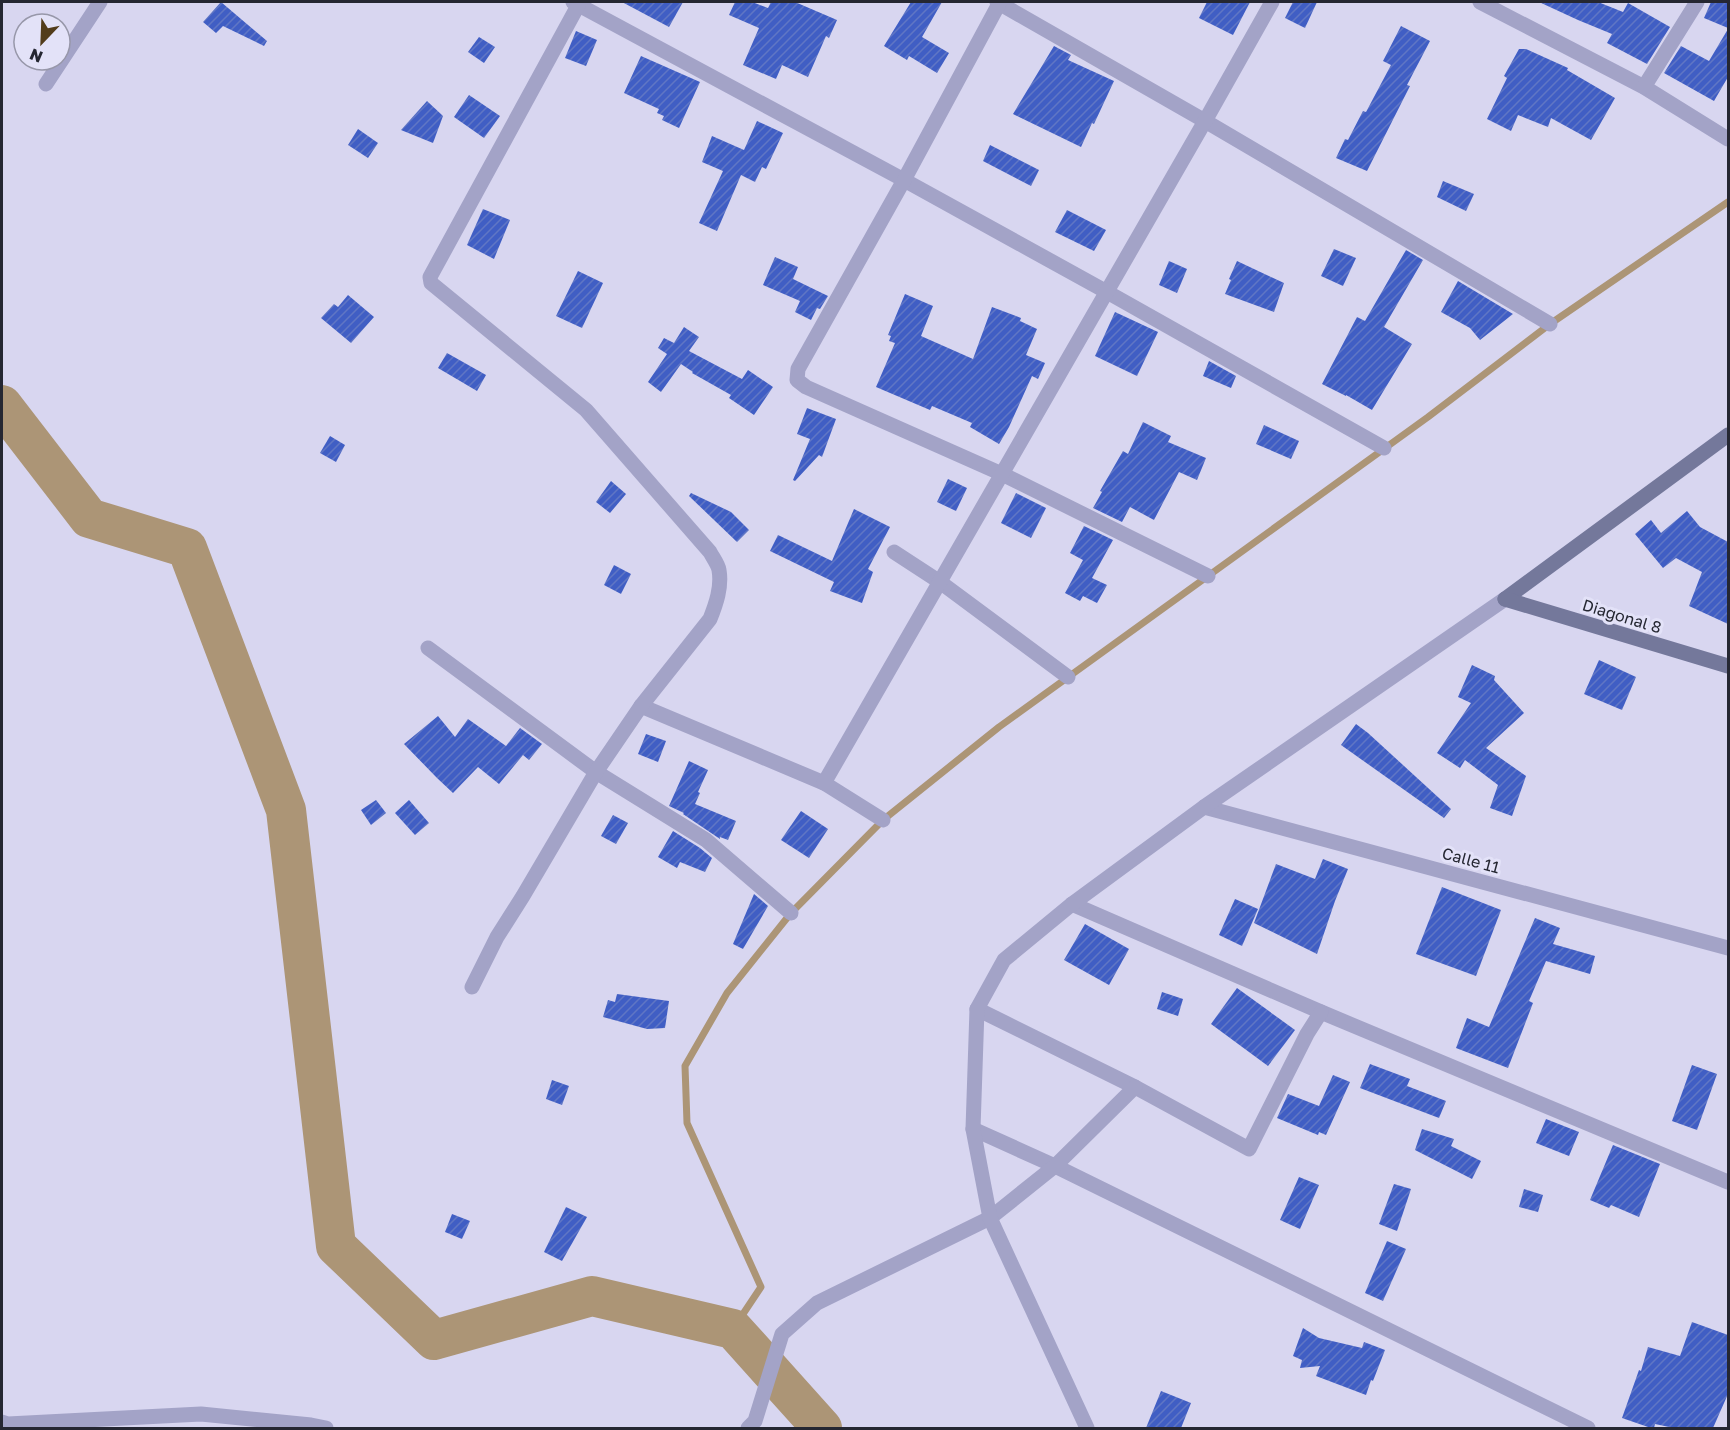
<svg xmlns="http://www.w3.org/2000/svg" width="1730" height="1430" viewBox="0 0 1730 1430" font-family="'Golos Text',sans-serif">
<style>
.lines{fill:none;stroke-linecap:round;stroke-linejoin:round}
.stream{stroke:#ac9576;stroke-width:7}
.river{stroke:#ac9576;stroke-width:40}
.building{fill:url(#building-hatch)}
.street{stroke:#a3a3c7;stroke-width:15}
.secondary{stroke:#74789b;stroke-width:15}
.labels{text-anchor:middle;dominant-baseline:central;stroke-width:6;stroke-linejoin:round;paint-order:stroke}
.street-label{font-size:16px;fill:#252732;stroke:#e3e2f8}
</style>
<defs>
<pattern id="building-hatch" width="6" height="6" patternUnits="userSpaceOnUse" patternTransform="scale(1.5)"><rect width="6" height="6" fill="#405ec4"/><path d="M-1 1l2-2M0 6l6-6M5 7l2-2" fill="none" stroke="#6076c4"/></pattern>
</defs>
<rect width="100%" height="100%" fill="#d8d6f0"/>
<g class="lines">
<path class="stream" d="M733,1329L761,1287L687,1123L685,1066L727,993L791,913L883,820L999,727L1428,417L1550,324L1728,202"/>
<path class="river" d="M2,405L89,518L187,548L286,810L336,1246L434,1340L592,1296L733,1329L822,1428"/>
</g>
<g class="building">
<path d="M221,2L267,41L264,46L223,26L216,33L203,22Z"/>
<path d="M622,2H683L669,27Z"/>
<path d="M735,2H752L768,8L771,2H795L837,20L829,38L826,36L808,77L782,65L776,79L743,65L759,28L729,15Z"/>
<path d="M911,2H942L922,37L949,53L937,73L909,56L907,60L884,46Z"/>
<path d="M1207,2H1250L1233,35L1199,18Z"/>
<path d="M1293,2H1317L1305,28L1285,18Z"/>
<path d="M1539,2H1598L1623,12L1628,3L1670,27L1647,64L1607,43L1612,34L1578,20Z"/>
<path d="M1711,2H1728V28L1704,18Z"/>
<path d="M1401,26L1430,41L1407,85L1410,86L1367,171L1336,158L1345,139L1348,140L1363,111L1366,112L1391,65L1383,61Z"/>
<path d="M1728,29V77L1714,101L1664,73L1681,46L1709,61Z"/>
<path d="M576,31L597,40L586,66L565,58Z"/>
<path d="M479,37L495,47L484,63L468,52Z"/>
<path d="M1054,46L1071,55L1068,60L1114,81L1094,124L1092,123L1081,147L1013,114Z"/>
<path d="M1519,49H1526L1568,68L1567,70L1615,98L1591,140L1551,118L1548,127L1518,115L1511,131L1487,119L1507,78L1504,76Z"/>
<path d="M641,56L700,82L679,128L662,120L664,116L657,113L659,109L624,93Z"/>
<path d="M469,95L500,116L484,138L454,117Z"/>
<path d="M427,101L443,116L433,143L401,130Z"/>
<path d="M757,121L783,133L766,169L762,167L755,182L741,175L717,231L699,223L723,171L702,162L712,136L744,150Z"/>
<path d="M358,129L378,143L368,158L348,145Z"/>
<path d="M990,145L1039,170L1031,186L983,161Z"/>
<path d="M1443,181L1474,194L1466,211L1437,197Z"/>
<path d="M483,209L510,220L494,259L467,245Z"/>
<path d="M1067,210L1106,230L1094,251L1055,232Z"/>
<path d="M1334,249L1356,258L1343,286L1321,276Z"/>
<path d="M1406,250L1423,260L1384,327L1412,344L1372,410L1346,395V396L1322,384L1357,317L1365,321Z"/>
<path d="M775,257L798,267L793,279L828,296L820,309L817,308L811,320L795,312L800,301L763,285Z"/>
<path d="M1169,261L1187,269L1177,293L1159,285Z"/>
<path d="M1237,261L1284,283L1274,312L1225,294L1231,280L1229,279Z"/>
<path d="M578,271L603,283L582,328L556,316Z"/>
<path d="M1458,281L1513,314L1480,340L1470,328L1441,312Z"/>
<path d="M905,294L933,306L921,336L973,359L992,307L1021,318L1020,321L1037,329L1026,355L1045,363L1038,379L1032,376L1009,427L999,444L970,427L972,423L932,406L930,410L876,387L895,343L889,341L891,336L888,335Z"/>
<path d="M348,295L374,317L351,343L321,318L334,304L338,307Z"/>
<path d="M1115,312L1158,332L1137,376L1095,356Z"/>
<path d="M684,327L699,337L689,351L742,379L748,370L773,387L754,415L729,398L731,395L692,373L693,372L681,364L661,392L648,382L667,354L658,348L664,338L674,343Z"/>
<path d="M447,353L486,375L477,391L438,368Z"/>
<path d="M1209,361L1236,376L1231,388L1203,376Z"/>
<path d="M807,408L836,419L822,457L819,455L795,481L793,480L810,439L797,434Z"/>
<path d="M1143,422L1171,436L1168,442L1206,458L1197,480L1179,472L1154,520L1130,507L1122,522L1093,508L1102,492L1100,491L1123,451L1128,454Z"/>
<path d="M1264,425L1299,441L1291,459L1256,444Z"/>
<path d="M330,436L345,445L336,462L320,453Z"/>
<path d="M948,479L967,488L956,511L937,502Z"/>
<path d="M611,481L626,494L610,513L596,502Z"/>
<path d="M691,493L731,512L749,530L737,542L689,496Z"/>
<path d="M1016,493L1046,508L1031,538L1001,523Z"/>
<path d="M854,509L890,527L868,569L873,572L862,603L830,591L834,582L770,551L778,535L832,561Z"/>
<path d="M1687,511L1700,527L1728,542V624L1689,606L1702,572L1676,558L1663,568L1635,534L1651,520L1661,533Z"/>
<path d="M1084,526L1113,540L1092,578L1107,585L1097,603L1083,596L1080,601L1065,593L1083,560L1070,553Z"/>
<path d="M614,565L631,574L621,594L604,585Z"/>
<path d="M1599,660L1636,677L1622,710L1584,694Z"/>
<path d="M1472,665L1495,676L1494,680L1524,713L1486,748L1526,776L1512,816L1490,808L1498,785L1465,760L1460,768L1437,753L1471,703L1458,697Z"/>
<path d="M438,716L455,737L468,719L506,746L520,728L542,744L529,760L523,755L499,784L478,767L453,793L437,778L404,744Z"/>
<path d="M1356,724L1368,733L1451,809L1444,818L1341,745Z"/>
<path d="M646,734L666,741L658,762L638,754Z"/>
<path d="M689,761L708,770L698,792L700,793L695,804L736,821L728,840L720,837V839L683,814L684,813L669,806Z"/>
<path d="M376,800L386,813L371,825L361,810Z"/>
<path d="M409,800L429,823L415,835L395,813Z"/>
<path d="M801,811L828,829L809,858L781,840Z"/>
<path d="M613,815L628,823L616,844L601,836Z"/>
<path d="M673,831L700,848L712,858L705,872L680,862L677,868L658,857Z"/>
<path d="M1323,859L1348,869L1335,901L1317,954L1254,923L1276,864L1315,879Z"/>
<path d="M1442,887L1501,910L1476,976L1416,954Z"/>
<path d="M754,894L768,906L743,949L733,944Z"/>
<path d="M1235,899L1258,909L1242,946L1219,935Z"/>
<path d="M1535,918L1560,928L1553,944L1595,956L1590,974L1546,961L1529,1001L1533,1003L1508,1068L1456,1048L1467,1018L1489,1027Z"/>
<path d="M1085,924L1129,949L1109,985L1064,960Z"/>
<path d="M1237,988L1295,1030L1268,1066L1211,1024Z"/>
<path d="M1162,992L1183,999L1178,1016L1157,1009Z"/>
<path d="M617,994L669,1001L665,1028L647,1029L603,1017L608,1000L615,1002Z"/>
<path d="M1370,1064L1410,1079L1407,1086L1446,1101L1439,1118L1360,1088Z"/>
<path d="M1692,1065L1717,1074L1697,1130L1672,1121Z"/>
<path d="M1333,1075L1350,1082L1326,1135L1319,1132L1318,1135L1277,1118L1288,1094L1319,1106Z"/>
<path d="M552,1080L569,1086L562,1105L546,1099Z"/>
<path d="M1546,1119L1579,1132L1569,1156L1536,1143Z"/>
<path d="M1422,1129L1454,1139L1451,1146L1481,1161L1472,1179L1415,1150Z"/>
<path d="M1613,1145L1660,1164L1639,1217L1611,1205L1609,1208L1590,1200Z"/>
<path d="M1299,1177L1319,1185L1300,1229L1280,1220Z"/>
<path d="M1394,1184L1411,1189L1397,1231L1379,1224Z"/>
<path d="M1524,1189L1543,1195L1538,1212L1519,1207Z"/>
<path d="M566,1207L587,1217L562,1261L544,1252Z"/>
<path d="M452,1214L470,1221L462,1239L445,1232Z"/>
<path d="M1387,1241L1406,1249L1383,1301L1365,1293Z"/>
<path d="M1692,1322L1728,1335V1394L1713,1428H1674L1655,1424L1654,1428H1651L1622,1418L1639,1370L1641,1371L1648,1347L1680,1356Z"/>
<path d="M1303,1328L1319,1338L1362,1348L1364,1342L1385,1350L1373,1381L1371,1380L1366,1395L1316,1376L1320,1366L1300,1368L1302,1360L1293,1356Z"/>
<path d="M1161,1391L1191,1403L1181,1428H1146Z"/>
</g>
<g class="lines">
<g class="street">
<path d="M573,2L904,180L1107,292L1384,448"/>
<path d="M997,2L1205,121L1550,324"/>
<path d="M1000,2L904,180L798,369L797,380L806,387L1002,474L1208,576"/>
<path d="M1480,2L1644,87L1728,139"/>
<path d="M46,84L100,2"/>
<path d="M1644,87L1697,2"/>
<path d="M894,552L940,582L1068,677"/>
<path d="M428,648L596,772L706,840L791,913"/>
<path d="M641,706L824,783"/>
<path d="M1204,807L1728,948"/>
<path d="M883,820L824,783L1205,121L1272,2"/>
<path d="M1072,904L1321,1012L1728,1182"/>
<path d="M472,987L497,937L523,896L596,772L641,706L710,619C716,604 722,587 719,570C718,564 713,558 710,552L586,410L431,283L430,277L580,2"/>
<path d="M977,1009L1135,1087L1249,1149L1307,1034L1321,1012"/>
<path d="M973,1129L1055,1166L1588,1428"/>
<path d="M2,1422L8,1424L201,1414L311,1425L326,1428"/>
<path d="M748,1428L755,1421L782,1334L817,1303L990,1218L1055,1166L1135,1087"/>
<path d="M1087,1428L990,1218L973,1129L977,1009L1004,960L1072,904L1204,807L1505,599"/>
</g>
<g class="secondary">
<path d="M1505,599L1728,435"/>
<path d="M1505,599L1728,666"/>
</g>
</g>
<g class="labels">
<g class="street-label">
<text transform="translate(1622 616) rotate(17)">Diagonal 8</text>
<text transform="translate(1471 860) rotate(15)">Calle 11</text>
</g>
</g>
<rect width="1730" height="1430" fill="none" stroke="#252732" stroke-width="6"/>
<g transform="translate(42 42) rotate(203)"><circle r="28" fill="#e3e2f8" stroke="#9797a9" stroke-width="1.5"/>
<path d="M0-4.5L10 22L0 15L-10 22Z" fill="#523c1b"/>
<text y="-9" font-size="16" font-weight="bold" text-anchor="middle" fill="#252732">N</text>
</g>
</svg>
